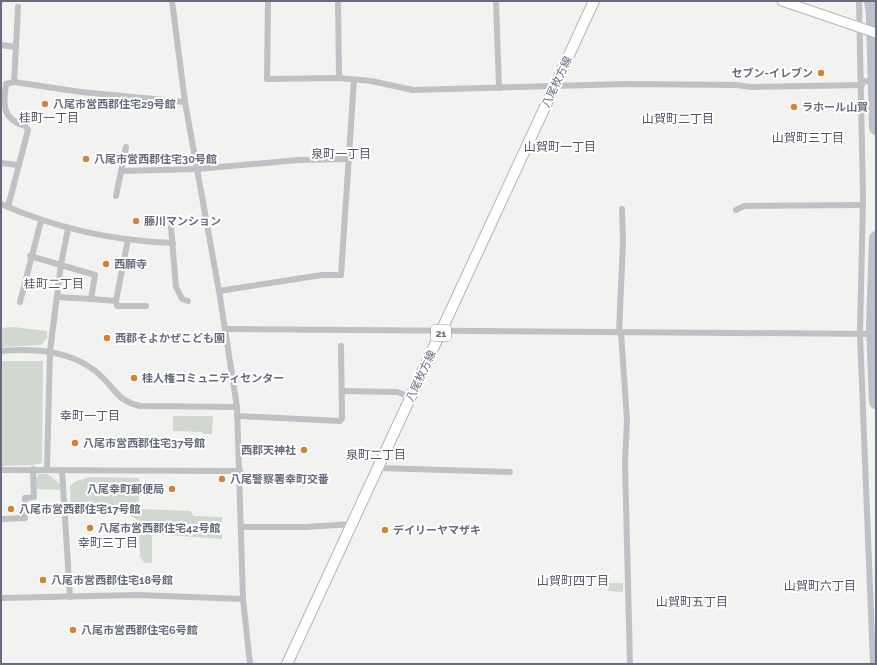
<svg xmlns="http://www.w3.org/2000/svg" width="877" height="665" viewBox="0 0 877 665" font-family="Raleway,'Noto Sans JP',sans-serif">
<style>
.green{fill:#d1d8d0}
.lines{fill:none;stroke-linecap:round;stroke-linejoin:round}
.river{stroke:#bdc1c8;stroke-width:14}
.secondary-casing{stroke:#b2b4ba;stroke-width:11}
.primary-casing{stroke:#b1b3b7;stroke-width:12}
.street{stroke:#c0c1c5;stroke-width:6}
.secondary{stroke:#fff;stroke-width:9}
.primary{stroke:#fff;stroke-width:10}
.poi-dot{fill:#ce8535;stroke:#fff;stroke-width:1.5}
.labels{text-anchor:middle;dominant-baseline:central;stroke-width:4;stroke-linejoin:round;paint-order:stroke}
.shield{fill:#fff;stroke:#9498a4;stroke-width:1}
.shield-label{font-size:10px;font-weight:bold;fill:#666c7d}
.poi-label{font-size:11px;font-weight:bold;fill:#666c7d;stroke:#fff;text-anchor:start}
.street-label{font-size:11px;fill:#666c7d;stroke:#fff}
.neighbourhood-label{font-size:12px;fill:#535764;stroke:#fff}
</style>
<rect width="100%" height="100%" fill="#f2f3f0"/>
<g class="green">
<path d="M14,327L47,331V338L41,345L1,347V328Z"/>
<path d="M1,361H43L42,463L33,465L1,466Z"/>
<path d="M173,416H213L212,434H203L202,432L173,431Z"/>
<path d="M39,474H48L60,484V490L36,489V479Z"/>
<path d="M90,477L139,478V506L141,509L190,511L194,516L222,517V539L152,534V563H145L140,557L139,521L126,512H71L70,486L76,481Z"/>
<path d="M609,583H623V592L608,591Z"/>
</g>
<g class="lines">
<g class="river">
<path d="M871,1L873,15L876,128"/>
<path d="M876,238L873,326L876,402"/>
</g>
<g class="secondary-casing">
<path id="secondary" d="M782,1L876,33"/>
</g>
<g class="primary-casing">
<path id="primary" d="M287,664L594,1"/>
</g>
<g class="street">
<path d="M172,1L185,102L220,297L237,407L243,599L250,664"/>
<path d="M268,1L267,79L339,78L371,81L413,90L628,84L736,85L752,87L862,85"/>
<path d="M338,1L339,78"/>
<path d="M496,1L499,88"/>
<path d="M859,1L863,197L860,334L873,664"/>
<path d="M1,45L16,47L14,82L81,92L185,102"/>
<path d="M16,47L18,7"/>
<path d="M861,81L876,82"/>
<path d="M1,163L18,165"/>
<path d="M121,171L198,169L298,160L350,159"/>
<path d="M116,196L126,147"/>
<path d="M1,204C55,228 114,241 173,243"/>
<path d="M8,207L28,130L25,126C2,119 3,105 6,84L14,82"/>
<path d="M736,210L744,206L863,205"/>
<path d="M171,227L176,287L182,299L188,301"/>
<path d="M30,256L95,275L91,299L57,297"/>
<path d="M219,291L322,275H341L354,80"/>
<path d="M91,299L116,301L117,306H146"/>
<path d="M116,301L128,239"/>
<path d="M20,302L41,221"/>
<path d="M226,329L876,334"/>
<path d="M619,333L623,241L622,209"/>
<path d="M621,333L627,420L625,463L630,664"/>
<path d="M1,351C38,348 77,351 104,379C118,393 119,401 140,406L237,407"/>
<path d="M342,391L397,392L411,397"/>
<path d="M237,416L340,421L342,418L341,346"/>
<path d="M378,468L510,472"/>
<path d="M47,469L50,351L61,264L68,229"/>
<path d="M1,470L240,471"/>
<path d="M62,470L70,597"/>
<path d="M1,519L25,518V498L34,497L33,469"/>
<path d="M242,527H306L353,524"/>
<path d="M1,598L138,595L243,599"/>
</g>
<use href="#secondary" class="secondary"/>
<use href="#primary" class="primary"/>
</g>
<g class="poi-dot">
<circle cx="821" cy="73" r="4"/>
<circle cx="45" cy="104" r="4"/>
<circle cx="794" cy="107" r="4"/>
<circle cx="86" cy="159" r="4"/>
<circle cx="136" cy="221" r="4"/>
<circle cx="106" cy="264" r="4"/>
<circle cx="107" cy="338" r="4"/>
<circle cx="134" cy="378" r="4"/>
<circle cx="75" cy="443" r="4"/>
<circle cx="304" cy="450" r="4"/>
<circle cx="222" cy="479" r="4"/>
<circle cx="172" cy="489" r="4"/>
<circle cx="11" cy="509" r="4"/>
<circle cx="90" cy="528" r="4"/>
<circle cx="385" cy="530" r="4"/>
<circle cx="43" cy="580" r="4"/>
<circle cx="73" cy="630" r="4"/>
</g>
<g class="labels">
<rect class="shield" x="431" y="325" width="20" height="16" rx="3"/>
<g class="shield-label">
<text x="441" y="333">21</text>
</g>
<g class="poi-label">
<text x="813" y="73" text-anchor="end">セブン-イレブン</text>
<text x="53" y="104">八尾市営西郡住宅29号館</text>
<text x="802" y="107">ラホール山賀</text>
<text x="94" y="159">八尾市営西郡住宅30号館</text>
<text x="144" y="221">藤川マンション</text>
<text x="114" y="264">西願寺</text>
<text x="115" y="338">西郡そよかぜこども園</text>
<text x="142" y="378">桂人権コミュニティセンター</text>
<text x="83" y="443">八尾市営西郡住宅37号館</text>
<text x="296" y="450" text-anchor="end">西郡天神社</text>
<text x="230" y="479">八尾警察署幸町交番</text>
<text x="164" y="489" text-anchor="end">八尾幸町郵便局</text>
<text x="19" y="509">八尾市営西郡住宅17号館</text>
<text x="98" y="528">八尾市営西郡住宅42号館</text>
<text x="393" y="530">デイリーヤマザキ</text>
<text x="51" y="580">八尾市営西郡住宅18号館</text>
<text x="81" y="630">八尾市営西郡住宅6号館</text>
</g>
<g class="street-label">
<text transform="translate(557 82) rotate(-65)">八尾枚方線</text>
<text transform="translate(421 376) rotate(-65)">八尾枚方線</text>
</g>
<g class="neighbourhood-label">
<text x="49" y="118">桂町一丁目</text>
<text x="678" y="119">山賀町二丁目</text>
<text x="808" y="138">山賀町三丁目</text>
<text x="560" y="147">山賀町一丁目</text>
<text x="341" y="154">泉町一丁目</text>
<text x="54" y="284">桂町二丁目</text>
<text x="90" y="416">幸町一丁目</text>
<text x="376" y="455">泉町二丁目</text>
<text x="108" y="543">幸町三丁目</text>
<text x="573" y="581">山賀町四丁目</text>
<text x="820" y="586">山賀町六丁目</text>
<text x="692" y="602">山賀町五丁目</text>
</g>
</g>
<rect width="877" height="665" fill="none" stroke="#666c7d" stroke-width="4"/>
</svg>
